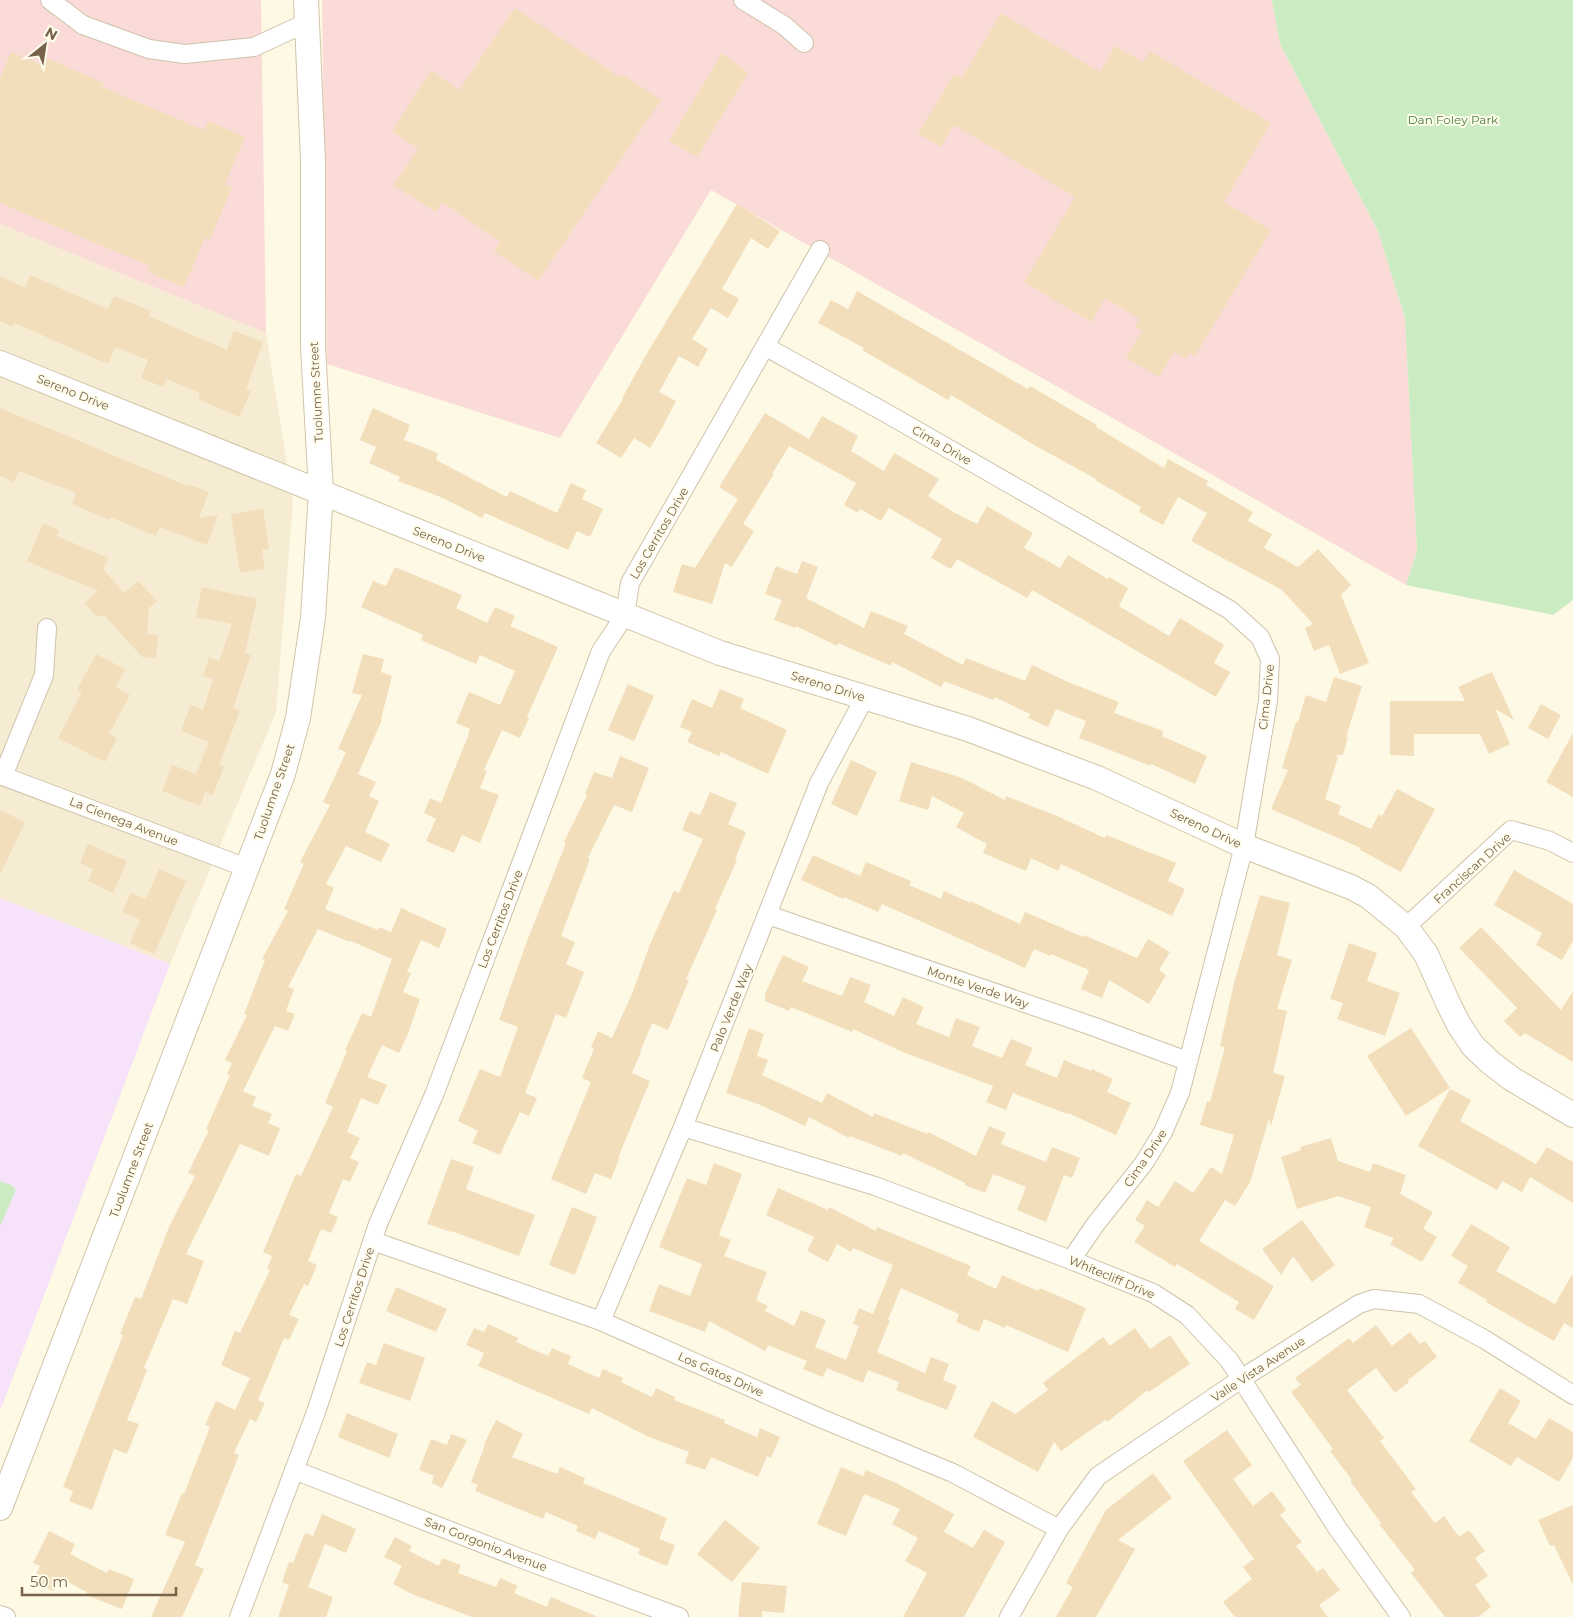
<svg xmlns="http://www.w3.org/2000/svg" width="1573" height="1617" viewBox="0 0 1573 1617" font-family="Montserrat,sans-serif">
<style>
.residential{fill:#f5ecd3}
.education{fill:#f6e2f9}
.medical{fill:#fbdbd8}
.park{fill:#cbebc3}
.building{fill:#f3debc}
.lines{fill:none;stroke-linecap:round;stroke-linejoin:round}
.street-casing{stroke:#cfc2ab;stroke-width:20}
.secondary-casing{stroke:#d2c4a8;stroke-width:26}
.street{stroke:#fff;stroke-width:18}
.secondary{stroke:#fff;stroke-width:24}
.labels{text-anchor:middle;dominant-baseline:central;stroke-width:4;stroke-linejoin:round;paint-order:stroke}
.park-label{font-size:12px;fill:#467d41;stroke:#fffcec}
.street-label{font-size:12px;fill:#776349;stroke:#fffcec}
</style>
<rect width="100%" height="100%" fill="#fdf9e5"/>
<path class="residential" d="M0,224L266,333L293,502L276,712L170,964L0,898Z"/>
<path class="education" d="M0,898L170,964L0,1411Z"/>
<g class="medical">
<path d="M0,0H261L266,333L0,224Z"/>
<path d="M322,0H1272L1280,44L1378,231L1405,318L1417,551L1406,585L711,190L560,438L327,364Z"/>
</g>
<g class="park">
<path d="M1272,0H1573V600L1553,615L1406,585L1417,551L1405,318L1378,231L1280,44Z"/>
<path d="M0,1181L11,1185L16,1190L0,1226Z"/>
</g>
<g class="building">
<path d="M515,8L620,77L622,74L661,100L538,281L494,251L500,242L442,202L436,212L393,185L418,149L392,131L431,70L459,90Z"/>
<path d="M1001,13L1100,72L1115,46L1143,62L1150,51L1271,123L1224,202L1271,230L1195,356L1189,353L1186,359L1174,352L1159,377L1126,358L1142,331L1135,327L1139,319L1105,298L1091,322L1024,282L1075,197L954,125L941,147L918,134L954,74L962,78Z"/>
<path d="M11,52L44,66L47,58L104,83L102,87L204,130L208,121L245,137L225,184L232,187L210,240L205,238L184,287L148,272L150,266L0,203V79Z"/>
<path d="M722,53L748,73L697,157L669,141Z"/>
<path d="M737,204L780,231L768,249L751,238L722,289L739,299L728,318L711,308L692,339L708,349L698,367L679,356L659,392L676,401L662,428L650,448L634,438L621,458L596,443L623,399L622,398L649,350Z"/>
<path d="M30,275L108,309L114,296L151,311L149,316L227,350L234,331L263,342L246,389L251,391L239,417L198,399L200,393L167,379L163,387L141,378L148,360L115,347L108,364L14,323L12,327L0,321V276L25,288Z"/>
<path d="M857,291L1028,389L1030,386L1097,425L1096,427L1164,468L1168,459L1208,481L1206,485L1253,512L1248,521L1272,534L1264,548L1298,567L1318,549L1351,585L1341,595L1369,663L1340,674L1329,645L1314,651L1305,628L1313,624L1282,590L1191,541L1207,513L1178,497L1163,525L1139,512L1141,507L1095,480L1096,479L1036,446L951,395L948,400L862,350L864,348L818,323L831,300L848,309Z"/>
<path d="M0,408L187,486L188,484L209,492L199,518L218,515L207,545L160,527L156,536L110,517L109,520L72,504L76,493L19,471L14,482L0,476Z"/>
<path d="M373,408L410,425L404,440L438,453L436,460L507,497L510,491L557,513L571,483L586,490L582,499L603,509L590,537L577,531L568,550L485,513L482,518L443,498L398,481L400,477L369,463L376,447L360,440Z"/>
<path d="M765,413L809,439L822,416L858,436L851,451L884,471L894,453L939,479L928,496L955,513L977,524L987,506L1033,533L1024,548L1060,568L1068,555L1108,579L1109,577L1128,588L1119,606L1169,636L1180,618L1224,645L1214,663L1230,672L1216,697L1032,590L1027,598L957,559L951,569L931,558L942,539L889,508L881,521L860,509L858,513L844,505L856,483L789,446L772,474H774L743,524L754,531L732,567L725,563L712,604L673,592L682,564L695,568L738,499L719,487Z"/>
<path d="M263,509L269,549L262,550L265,569L240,573L231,514Z"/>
<path d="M43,523L59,530L57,536L108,558L103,569L124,593L138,581L157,601L149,608L147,634L158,635L156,658L142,657L105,616H96L85,603L98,591L27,561Z"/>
<path d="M802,561L818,567L806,598L864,628L871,611L908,626L904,634L963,665L966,658L1025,681L1032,665L1068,682L1119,702L1114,713L1163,731L1162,736L1207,756L1195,784L1151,764V766L1079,738L1086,721L1056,709L1048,727L1028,718L1030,714L995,697L993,700L944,681L941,687L892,662L891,666L838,643L837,646L796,626L795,628L774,620L782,600L765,594L776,566L797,574Z"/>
<path d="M395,567L462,595L456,608L487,623L495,607L515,616L510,626L558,647L527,717L529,718L520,738L502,730L484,770L487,771L480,788L499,795L480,843L462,835L454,853L426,841L436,819L424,813L430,798L441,803L468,736L470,729L456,723L469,692L500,705L515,671L480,655L476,664L421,640L423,635L361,607L373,581L386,586Z"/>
<path d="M202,587L257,599L245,653L251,655L233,708L240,711L219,765L224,767L213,795L205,792L200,806L162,791L172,765L196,774L209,742L181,731L191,705L203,710L213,679L203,676L209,657L219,661L232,624L196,617Z"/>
<path d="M96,654L125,669L116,687L130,695L109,734L117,738L105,762L58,738L82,692L77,690Z"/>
<path d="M363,654L384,659L381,672L392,676L381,719L382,720L358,774L376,782L369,796L379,801L365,832L390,844L381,862L346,846L326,884L334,888L325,909L378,930L379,927L391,932L401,908L447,929L439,948L421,940L407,972L411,973L403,992L420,999L408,1034L399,1053L382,1045L367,1077L387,1085L378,1105L361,1098L347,1132L360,1138L350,1158L359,1162L350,1182L343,1179L329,1213L338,1217L331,1233L321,1229L308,1261L317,1265L308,1286L304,1284L289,1315L299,1319L289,1340L284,1338L258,1400L265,1403L256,1422L250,1419L234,1453L239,1455L195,1565L204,1569L182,1617H151L185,1542L165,1535L182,1493L184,1494L210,1427L205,1425L216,1401L235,1410L250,1378L221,1365L235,1331L240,1333L270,1270L267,1269L272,1256L263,1252L296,1174L301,1176L333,1107L325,1103L347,1051L345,1050L362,1013L371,1017L392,959L351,941L350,942L318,929L288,987L294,989L286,1011L295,1014L288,1031L275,1026L243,1091L256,1097L252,1106L272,1114L268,1123L280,1128L269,1156L240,1144L186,1254L204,1261L187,1304L173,1299L144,1368L147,1370L127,1420L139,1424L127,1454L114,1449L92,1510L69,1501L73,1491L63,1487L123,1335L120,1334L135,1297L141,1299L169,1227L195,1176L188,1173L209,1130L206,1129L230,1075L227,1074L232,1063L225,1060L247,1015L244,1014L265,960L262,959L288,911L284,909L304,864L300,862L330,805L323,802L346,752L338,749L362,695L352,693Z"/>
<path d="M1492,672L1514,720L1495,709L1510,744L1489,754L1480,734H1414V756L1390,755V701H1465L1458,687Z"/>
<path d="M1334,677L1362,686L1346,737H1348L1343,755H1334L1338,757L1325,799L1341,806L1338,814L1371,829L1379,814L1382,816L1397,789L1435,809L1401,872L1360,850L1361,848L1271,809L1288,770L1282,768L1296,722H1298L1306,695L1326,702Z"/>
<path d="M628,684L654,696L634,741L608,730Z"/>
<path d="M720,689L744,699L740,708L787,730L768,774L721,752L719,756L687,742L692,732L680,727L692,699L712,708Z"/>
<path d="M1541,704L1561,715L1548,739L1528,728Z"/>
<path d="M1573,733V797L1546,782Z"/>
<path d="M620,756L649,768L632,812L614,805L588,858L590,859L561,936L575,942L566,964L584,972L566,1018L556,1014L525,1093L537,1098L529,1116L520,1112L500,1155L472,1143L478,1131L458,1121L480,1069L500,1077L518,1027L499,1020L527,941L566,843L564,842L587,795L585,794L594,772L612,778Z"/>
<path d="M851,760L877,772L857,816L831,804Z"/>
<path d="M911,762L962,778L1005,800L1006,796L1057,816L1105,838L1106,835L1176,863L1168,881L1185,889L1172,916L1061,864L1058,871L1031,858L1026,871L983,853L987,844L956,827L964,813L932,796L928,810L899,801Z"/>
<path d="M710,792L737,803L728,824L746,832L735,859L737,860L715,909L717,910L686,979L689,980L668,1030L652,1023L640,1052H641L632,1073L650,1081L618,1158L619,1159L611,1179L595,1173L586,1194L551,1179L591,1082L582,1078L594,1049L591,1047L598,1031L612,1038L632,994L650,944L674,891L679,893L703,839L682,830L690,811L700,815Z"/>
<path d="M0,810L25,822L0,875Z"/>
<path d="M88,844L127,861L113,893L88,881L93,869L80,863Z"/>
<path d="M813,855L860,876L866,862L911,881L909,885L941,899L944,891L970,903V901L1020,924L1025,912L1083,937L1084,935L1137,958L1148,939L1170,952L1159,970L1166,975L1149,1004L1109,980L1102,998L1081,989L1089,970L1051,954L1050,956L1034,949L1025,968L882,904L878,912L844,897L843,899L801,880Z"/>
<path d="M159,869L186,881L154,954L130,943L140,920L122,912L131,893L146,899Z"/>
<path d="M1514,870L1573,904V941L1562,960L1536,945L1542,933L1494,905Z"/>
<path d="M1260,895L1290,903L1277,955L1292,960L1277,1009L1287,1011L1273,1073L1285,1076L1271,1126L1269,1119L1250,1182L1235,1206L1225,1200L1199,1241L1274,1286L1254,1320L1235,1309L1239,1302L1177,1264L1175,1267L1134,1242L1145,1226L1135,1220L1147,1200L1158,1207L1175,1181L1193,1193L1211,1167L1222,1174L1234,1135L1200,1125L1207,1101L1210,1102L1225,1047L1220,1046L1234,983Z"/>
<path d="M1481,927L1561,1010L1573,991V1062L1525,1033L1520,1037L1504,1021L1517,1008L1459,948Z"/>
<path d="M1349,943L1377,953L1367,981L1400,993L1385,1036L1337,1019L1343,1003L1330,999Z"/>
<path d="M783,955L809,967L802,981L842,996L850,977L871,985L864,1002L894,1016L903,997L924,1007L916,1024L949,1037L956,1018L980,1027L972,1046L1002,1058L1011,1039L1033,1048L1025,1065L1057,1078L1064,1060L1091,1071L1092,1069L1113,1079L1107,1092L1131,1103L1116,1135L1068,1113L1067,1114L1013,1093L1006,1110L986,1102L993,1086L903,1052L853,1029L852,1032L791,1007L789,1011L765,1001V994Z"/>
<path d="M749,1028L764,1034L757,1056L768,1060L762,1075L822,1103L827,1093L873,1117L874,1113L927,1134L928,1132L976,1156L989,1126L1006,1133L1001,1144L1046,1162L1052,1147L1080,1158L1072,1178L1064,1175L1046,1222L1017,1210L1026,1187L993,1174L985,1193L965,1185V1183L903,1153L902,1156L850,1136L849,1138L809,1117L805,1126L758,1104L726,1093Z"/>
<path d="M1411,1028L1450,1088L1406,1116L1367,1056Z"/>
<path d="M1450,1089L1471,1100L1460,1121L1536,1164L1547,1147L1573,1162V1203L1530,1177L1522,1192L1502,1181L1497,1190L1418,1146Z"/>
<path d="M1331,1138L1338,1161L1370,1172L1373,1163L1406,1175L1400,1194L1433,1212L1423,1229L1437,1237L1422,1262L1390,1244L1394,1238L1364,1227L1371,1207L1338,1196L1297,1209L1281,1157L1301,1150L1300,1147Z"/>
<path d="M451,1159L474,1167L466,1189L535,1215L519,1256L451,1231V1232L427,1224Z"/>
<path d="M714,1163L742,1174L719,1235L731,1240L724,1256L767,1272L756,1300L768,1306L765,1311L794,1326L801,1310L826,1320L815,1347L846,1360L859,1326L853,1324L859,1308L873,1314L893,1265L853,1248L851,1252L837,1244L828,1262L807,1251L814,1237L766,1215L778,1188L828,1210L829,1207L876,1231L877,1227L971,1266L967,1275L996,1289L1002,1275L1038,1291L1040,1288L1086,1308L1068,1352L1006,1325L1005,1328L984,1319L979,1332L956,1322L959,1314L901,1288L888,1320H890L877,1352L925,1373L931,1357L949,1364L943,1380L957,1386L947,1410L896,1390L899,1382L868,1370L863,1383L827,1368L823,1377L803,1369L807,1361L768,1345L765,1351L709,1321L705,1332L649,1311L659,1284L690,1296L702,1264L659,1247L687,1178L706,1185Z"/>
<path d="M572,1207L597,1217L575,1275L549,1265Z"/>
<path d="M1302,1220L1335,1265L1312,1282L1293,1256L1281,1275L1262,1249Z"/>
<path d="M1471,1224L1510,1247L1496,1271L1555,1304L1573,1273V1328L1564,1323L1554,1341L1486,1302L1487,1300L1458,1283L1468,1266L1451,1256Z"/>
<path d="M396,1287L447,1309L436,1332L386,1311Z"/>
<path d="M488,1324L518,1338L516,1342L548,1356L552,1348L571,1356L568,1364L599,1378L603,1369L623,1378L621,1382L652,1397L656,1388L675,1397L674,1400L725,1420L724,1423L757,1437L760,1428L780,1437L771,1458L767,1456L758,1477L711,1457L705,1470L685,1463L689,1452L649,1437L592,1408L589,1414L478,1366L484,1353L466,1345L474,1328L484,1332Z"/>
<path d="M1376,1325L1392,1346L1410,1332L1420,1344L1425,1341L1437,1357L1408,1380L1409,1382L1395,1393L1376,1368L1347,1390L1384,1438L1380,1441L1416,1489L1411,1492L1435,1523L1444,1516L1459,1537L1469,1530L1485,1551L1475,1558L1488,1576L1475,1585L1491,1607L1478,1617H1445L1411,1573L1415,1570L1379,1524L1381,1523L1350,1481L1352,1480L1330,1451L1333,1449L1291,1392L1301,1385L1295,1378L1349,1338L1353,1343Z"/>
<path d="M1135,1328L1150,1349L1170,1335L1190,1364L1149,1392L1148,1390L1107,1422L1105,1420L1061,1451L1054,1442L1038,1472L973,1437L992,1401L1015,1414L1048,1390L1043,1383L1103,1337L1110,1346Z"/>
<path d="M384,1343L425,1358L410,1401L359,1383L367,1362L376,1365Z"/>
<path d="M1500,1388L1521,1401L1508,1423L1536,1439L1549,1418L1573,1432V1458L1559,1482L1517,1457L1511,1466L1469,1441Z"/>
<path d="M347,1413L398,1434L389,1458L338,1437Z"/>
<path d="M496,1420L523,1434L512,1457L557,1474L560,1467L585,1478L583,1483L667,1518L659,1539L675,1545L667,1566L638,1554L640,1549L599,1531L595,1539L576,1531L578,1526L546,1512L543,1519L475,1491L478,1485L471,1482L485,1445L484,1444Z"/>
<path d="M1227,1430L1252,1465L1233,1479L1253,1506L1272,1491L1286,1510L1280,1515L1302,1542L1296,1546L1317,1572L1323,1568L1340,1590L1319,1605L1328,1617H1235L1223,1602L1252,1579L1243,1567L1254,1559L1183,1461Z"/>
<path d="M451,1434L467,1440L442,1488L432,1483L434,1476L419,1470L431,1439L447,1445Z"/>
<path d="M841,1467L863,1476L866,1470L898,1484L954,1514L944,1532L973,1548L984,1530L1005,1542L964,1617H903L927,1573L905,1561L918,1538L892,1524L900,1509L864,1494L846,1536L817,1524Z"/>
<path d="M1153,1473L1172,1498L1118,1540L1135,1549L1096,1617H1056L1073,1587L1066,1583L1106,1510Z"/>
<path d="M1573,1505V1585L1554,1545L1550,1546L1538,1520Z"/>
<path d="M322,1514L356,1529L346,1553L325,1544L308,1587L333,1597L326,1617H278L289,1585L282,1582L289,1562L293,1563L305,1533L313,1536Z"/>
<path d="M725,1520L760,1548L732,1582L697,1554Z"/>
<path d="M49,1531L75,1544L70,1554L107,1573L109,1569L134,1579L122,1609L86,1595L87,1592L60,1578L53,1591L33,1581L40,1566L33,1563Z"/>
<path d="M395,1537L412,1546L409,1551L439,1566L442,1558L461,1565L458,1573L496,1587L500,1578L518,1586L514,1593L547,1607L551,1597L598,1617H472L412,1594L393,1584L402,1566L384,1557Z"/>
<path d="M742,1582L787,1586L784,1613L762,1611V1617H738Z"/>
</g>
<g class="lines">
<g class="street-casing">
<g id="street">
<path d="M50,0L83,25L149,49L185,54L254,47L308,22"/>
<path d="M743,0L785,26L804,43"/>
<path d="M766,347L886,413L1230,610L1260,637L1270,659L1268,701L1244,846L1180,1093L1163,1132L1144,1163L1095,1225L1071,1260"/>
<path d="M0,775L247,868"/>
<path d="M3,776L44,675L47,628"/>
<path d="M768,915L1092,1026L1187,1061"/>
<path d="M1406,927L1511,830L1550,841L1573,853"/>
<path d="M683,1127L875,1186L1071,1260L1153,1293L1187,1315L1229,1360L1338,1529L1401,1617"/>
<path d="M373,1241L601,1321L820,1418L953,1473L1059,1529"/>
<path d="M601,1321L683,1127L819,783L865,697"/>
<path d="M294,1470L525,1560L679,1617"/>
<path d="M0,1615L6,1617"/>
<path d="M239,1617L316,1412L378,1224L434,1095L601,651L625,615L630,583L820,250"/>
<path d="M1009,1617L1059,1529L1098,1476L1241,1379L1359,1304L1374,1299L1419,1304L1484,1339L1573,1395"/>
</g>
</g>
<g class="secondary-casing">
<g id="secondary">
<path d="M0,363L720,653L968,729L1097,778L1244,846L1351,887L1368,896L1406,927L1426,954L1448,1003L1459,1025L1473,1046L1491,1063L1512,1079L1573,1115"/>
<path d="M0,1508L283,774L298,718L313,618L321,492L313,347V161L306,0"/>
</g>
</g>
<use href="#street" class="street"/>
<use href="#secondary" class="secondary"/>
</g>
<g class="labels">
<g class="park-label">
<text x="1453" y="119">Dan Foley Park</text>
</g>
<g class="street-label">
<text transform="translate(73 392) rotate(22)">Sereno Drive</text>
<text transform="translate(316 392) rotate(-93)">Tuolumne Street</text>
<text transform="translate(942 445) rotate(30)">Cima Drive</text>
<text transform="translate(659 533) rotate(-60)">Los Cerritos Drive</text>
<text transform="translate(449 544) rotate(22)">Sereno Drive</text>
<text transform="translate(828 686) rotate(17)">Sereno Drive</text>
<text transform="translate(1266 697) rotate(-84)">Cima Drive</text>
<text transform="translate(274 792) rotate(-71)">Tuolumne Street</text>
<text transform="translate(124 821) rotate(21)">La Cienega Avenue</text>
<text transform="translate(1206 828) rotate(25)">Sereno Drive</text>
<text transform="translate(1472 868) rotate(-42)">Franciscan Drive</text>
<text transform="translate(500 919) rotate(-69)">Los Cerritos Drive</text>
<text transform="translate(978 987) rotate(19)">Monte Verde Way</text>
<text transform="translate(731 1008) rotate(-68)">Palo Verde Way</text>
<text transform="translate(1145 1158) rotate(-56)">Cima Drive</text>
<text transform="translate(131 1170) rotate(-69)">Tuolumne Street</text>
<text transform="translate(1112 1277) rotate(23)">Whitecliff Drive</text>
<text transform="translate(354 1297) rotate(-72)">Los Cerritos Drive</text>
<text transform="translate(1258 1369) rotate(-33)">Valle Vista Avenue</text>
<text transform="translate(721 1374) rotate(24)">Los Gatos Drive</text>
<text transform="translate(486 1544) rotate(21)">San Gorgonio Avenue</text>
</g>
</g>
<g transform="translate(45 45) rotate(30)" stroke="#fffcec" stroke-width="4" paint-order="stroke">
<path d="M0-4L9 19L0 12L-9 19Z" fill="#776349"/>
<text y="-8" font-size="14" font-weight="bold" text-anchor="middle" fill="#776349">N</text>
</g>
<path d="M22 1587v8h154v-8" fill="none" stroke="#776349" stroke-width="2.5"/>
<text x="30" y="1587" font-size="15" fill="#776349" stroke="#fffcec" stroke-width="4" paint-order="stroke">50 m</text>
</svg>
